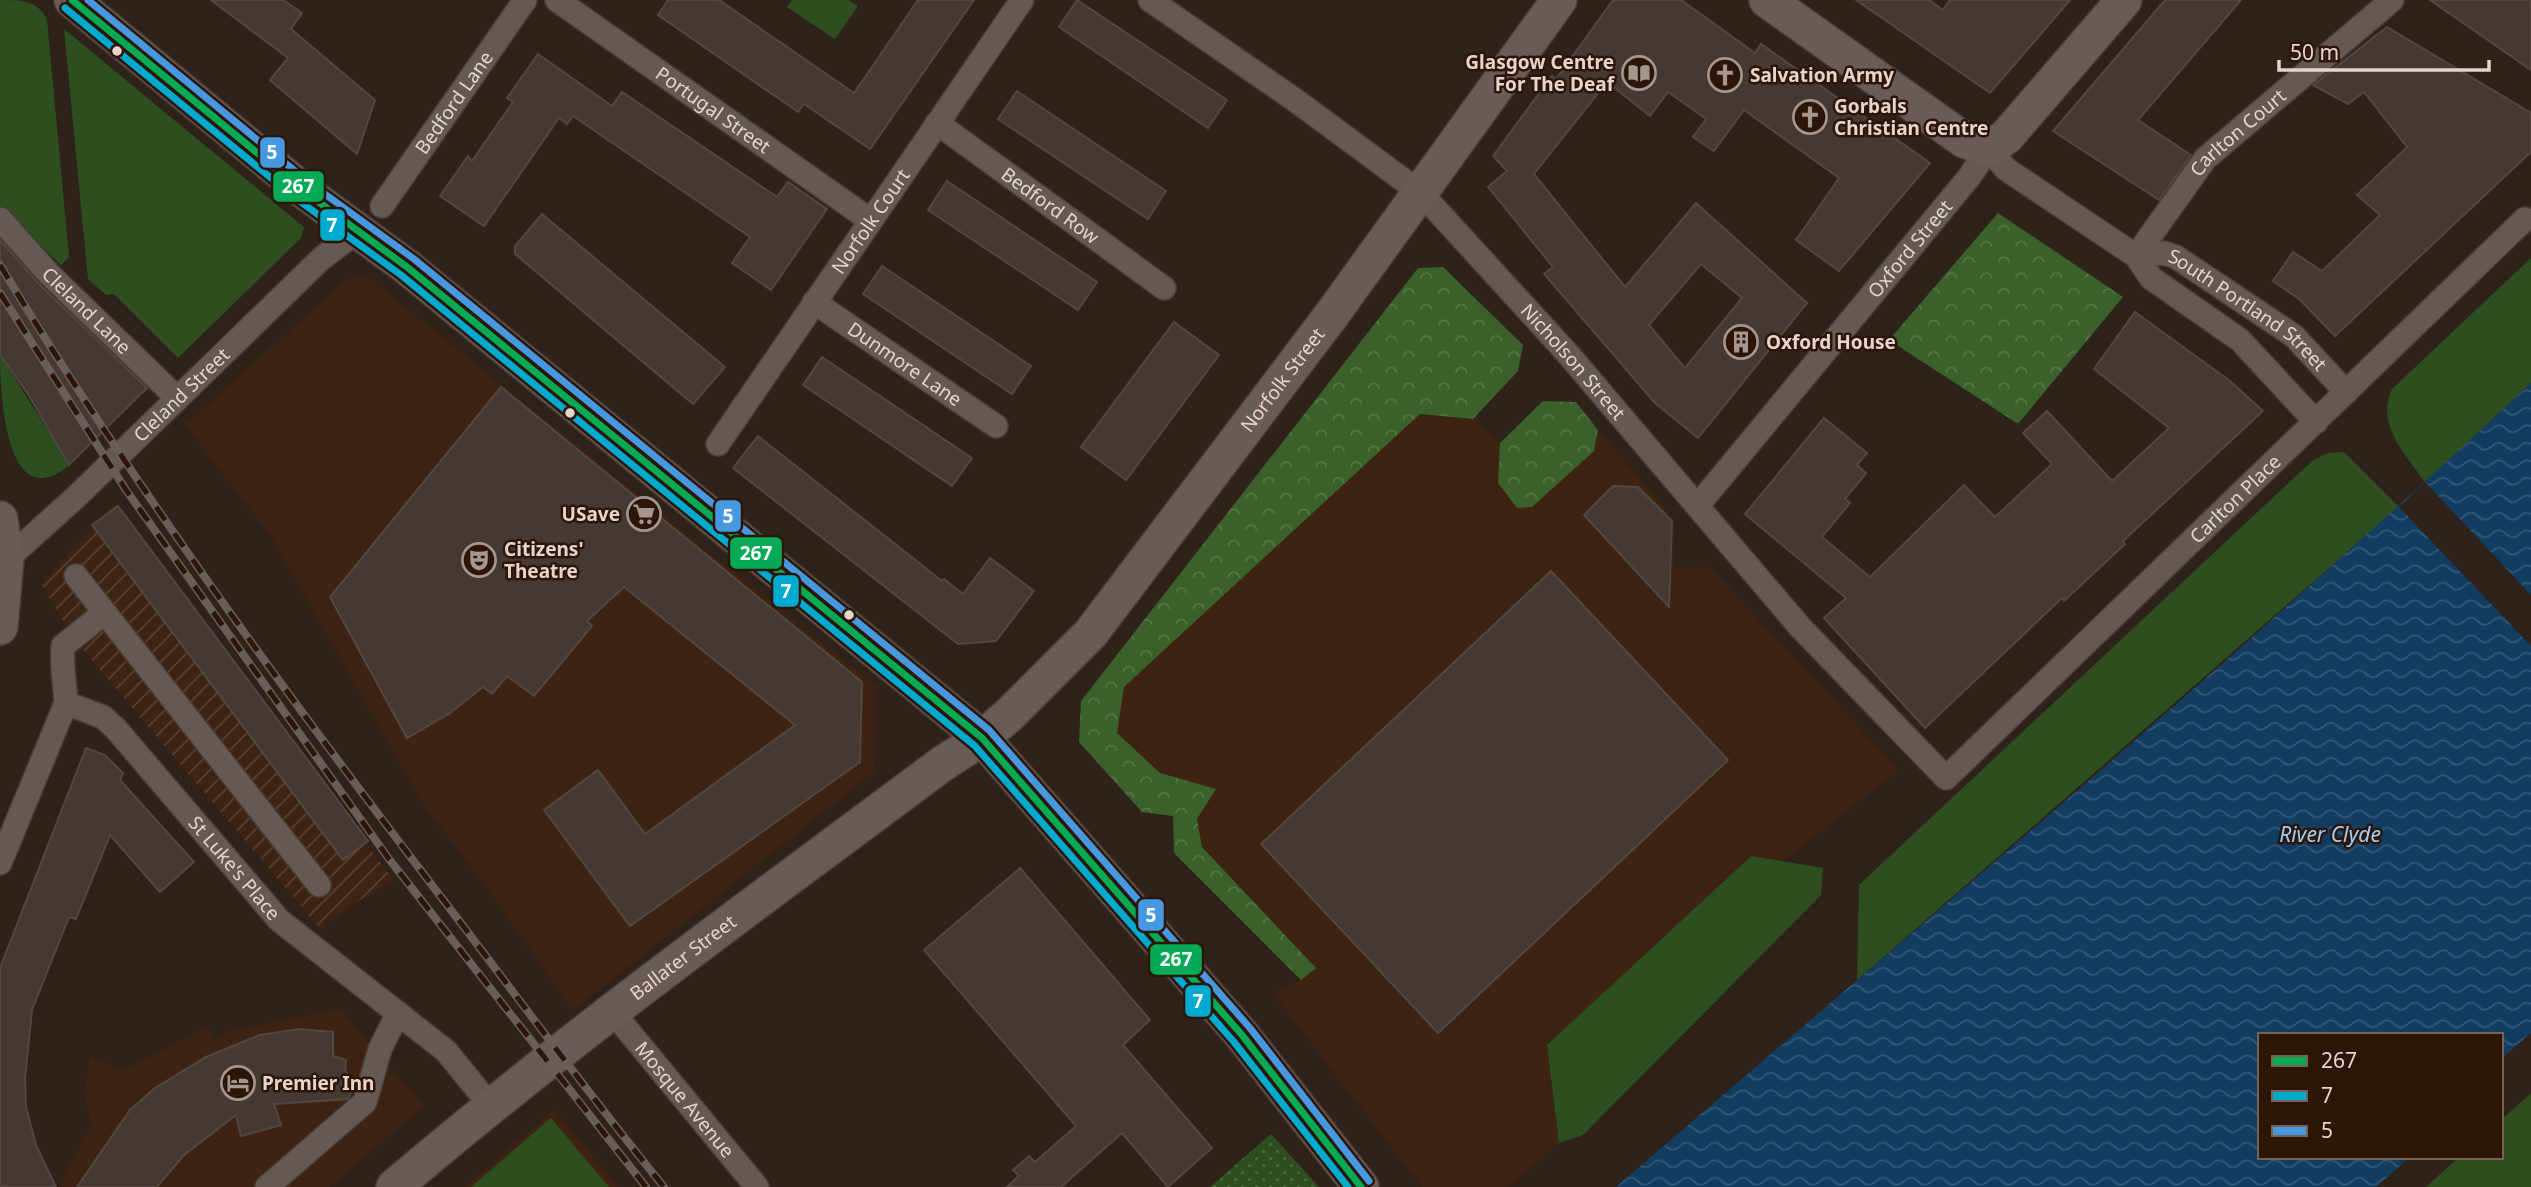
<svg xmlns="http://www.w3.org/2000/svg" width="2531" height="1187" viewBox="0 0 2531 1187" font-family="'Noto Sans',sans-serif">
<style>
.built{fill:#3e2212}
.industrial{fill:url(#industrial-furrows)}
.grass{fill:#2d4f1f}
.forest{fill:url(#forest-crowns)}
.garden{fill:url(#garden-dots)}
.water{fill:url(#water-waves)}
.pier{fill:#2f221a}
.building{fill:#443933;stroke:#534741;stroke-width:2;fill-rule:evenodd}
.lines{fill:none;stroke-linecap:round;stroke-linejoin:round}
.street-casing{stroke:#473c36;stroke-width:26}
.primary-casing{stroke:#473c36;stroke-width:38}
.street{stroke:#645953;stroke-width:23}
.primary{stroke:#6b5b58;stroke-width:35}
.rail-casing{stroke:#695e59;stroke-width:8}
.rail{stroke:#2d1608;stroke-width:5;stroke-dasharray:16;stroke-linecap:butt}
.bus-1-casing{stroke:#2d1608;stroke-width:12}
.bus-2-casing{stroke:#2d1608;stroke-width:12}
.bus-3-casing{stroke:#2d1608;stroke-width:12}
.bus-1{stroke:#06aa56;stroke-width:7}
.bus-2{stroke:#00a9ce;stroke-width:7}
.bus-3{stroke:#4699e1;stroke-width:7}
.bus-dot{fill:#e5d5cc;stroke:#2d1608;stroke-width:2.5}
.labels{text-anchor:middle;dominant-baseline:central;stroke-width:5;stroke-linejoin:round;paint-order:stroke}
.poi-label{font-size:19px;font-weight:bold;fill:#e5d5cc;stroke:#2d1608;text-anchor:start}
.street-label{font-size:19px;fill:#e5d5cc;stroke:#2d1608}
.water-label{font-size:21px;font-style:italic;fill:#9fcefd;stroke:#2d1608}
.line-badge{stroke:#2d1608;stroke-width:2.5}
.badge-label{font-size:19px;text-anchor:middle;font-weight:bold;fill:#fff}
</style>
<defs>
<pattern id="industrial-furrows" width="10" height="10" patternUnits="userSpaceOnUse" patternTransform="scale(1.75)"><rect width="10" height="10" fill="#3e2212"/><path d="M-1 1l2-2M0 10L10 0M9 11l2-2" fill="none" stroke="#5a4133"/></pattern>
<pattern id="forest-crowns" width="20" height="18" patternUnits="userSpaceOnUse" patternTransform="scale(1.75)"><rect width="20" height="18" fill="#396129"/><path d="M2 6a3 3 0 1 1 6 0M12 15a3 3 0 1 1 6 0" fill="none" stroke="#567747"/></pattern>
<pattern id="garden-dots" width="8" height="8" patternUnits="userSpaceOnUse" patternTransform="scale(1.75)"><rect width="8" height="8" fill="#2d4f1f"/><path d="M2 2h.1M6 6h.1" fill="none" stroke="#4b673e" stroke-width="1.8" stroke-linecap="round"/></pattern>
<pattern id="water-waves" width="16" height="10" patternUnits="userSpaceOnUse" patternTransform="scale(1.75)"><rect width="16" height="10" fill="#133c61"/><path d="M0 5q4-4 8 0t8 0" fill="none" stroke="#355776"/></pattern>
</defs>
<rect width="100%" height="100%" fill="#2f221a"/>
<g class="built">
<path d="M368,277L877,687L875,771L573,1011L471,866L426,809L270,535L185,425L347,279Z"/>
<path d="M1420,414L1473,419L1500,443L1498,483L1594,451L1598,430L1674,519V568L1709,566L1899,770L1783,861L1750,856L1547,1045L1559,1143L1508,1187H1422L1273,994L1301,980L1316,968L1202,847L1197,819L1216,789L1160,773L1116,733L1124,686Z"/>
<path d="M340,1009L424,1106L330,1187H62L60,1183L92,1123L84,1096L90,1056L123,1071L208,1026L215,1040L230,1031Z"/>
<path d="M554,1109L618,1187H465Z"/>
</g>
<path class="industrial" d="M115,503L394,881L353,904L321,930L73,638L41,584Z"/>
<g class="grass">
<path d="M0,0C21,0 38,0 47,20L69,257L61,265L0,206Z"/>
<path d="M792,0H848L858,6L835,39L787,7Z"/>
<path d="M64,29L304,227L301,238L178,358L114,294L106,295L88,279Z"/>
<path d="M2531,258V383L2425,482C2406,455 2375,424 2392,389Z"/>
<path d="M0,355L66,459L68,466C5,517 0,392 0,355Z"/>
<path d="M2344,452L2399,507L1857,980L1859,885L2312,461L2328,453Z"/>
<path d="M1751,856L1823,868L1821,895L1583,1135L1559,1143L1547,1045Z"/>
<path d="M2531,1093V1187H2426L2459,1157H2501V1120Z"/>
<path d="M551,1118L609,1187H471Z"/>
</g>
<g class="forest">
<path d="M1998,213L2123,297L2018,424L1889,340Z"/>
<path d="M1443,267L1523,345L1518,371L1473,419L1420,414L1124,687L1117,733L1160,773L1216,789L1197,819L1202,847L1316,968L1301,980L1174,853L1173,816L1142,812L1079,742L1081,701L1418,268Z"/>
<path d="M1543,401L1576,402L1598,430L1594,451L1532,507L1517,508L1498,483L1500,443Z"/>
</g>
<path class="garden" d="M1271,1134L1319,1187H1210Z"/>
<path class="water" d="M2531,383V1033L2501,1059V1035H2260V1157H2410L2376,1187H1616C1924,922 2235,661 2531,383Z"/>
<path class="pier" d="M2425,482L2531,595V646L2399,507Z"/>
<g class="building">
<path d="M211,0H283L302,13L291,29L375,100L357,154L270,80L288,58Z"/>
<path d="M668,0H719L854,93L918,0H974L870,149L804,104L798,112L658,15Z"/>
<path d="M1077,0L1227,100L1208,128L1059,27Z"/>
<path d="M1613,0H1681L1755,53L1761,44L1930,163L1839,271L1796,240L1839,178L1744,110L1714,151L1693,137L1706,119L1668,92L1650,116L1607,82L1534,174L1625,287L1696,203L1807,303L1698,438L1655,403L1544,274L1553,267L1488,187L1507,171L1493,156L1552,76L1556,79ZM1701,264L1742,298L1685,368L1649,325Z"/>
<path d="M1856,0H1929L1943,10L1950,0H2070L1990,93Z"/>
<path d="M2165,0H2241L2138,120L2191,155L2159,200L2053,131Z"/>
<path d="M2430,0H2531V70Z"/>
<path d="M2387,27L2531,113V152L2335,336L2299,299L2273,281L2293,252L2322,271L2380,215L2357,195L2407,147L2364,92L2348,104L2313,85Z"/>
<path d="M538,54L612,106L622,92L777,197L788,182L827,209L771,290L732,263L750,237L573,116L567,124L559,118L484,226L440,196L468,156L472,161L513,102L507,98Z"/>
<path d="M1017,91L1166,191L1148,219L998,119Z"/>
<path d="M947,181L1097,282L1078,310L928,210Z"/>
<path d="M542,214L725,367L693,404L515,254V246Z"/>
<path d="M0,240L39,284L147,388L69,465L28,394L0,355Z"/>
<path d="M882,266L1031,366L1012,394L863,294Z"/>
<path d="M2135,312L2230,381L2263,411L2123,541L2125,544L2064,601L2062,598L1925,728L1824,618L1846,598L1745,514L1824,418L1867,453L1857,465L1866,473L1845,499L1850,503L1822,537L1870,577L1964,485L1995,517L2052,464L2023,433L2047,411L2112,481L2169,428L2094,369Z"/>
<path d="M1174,322L1219,355L1126,480L1081,447Z"/>
<path d="M822,357L972,458L952,486L803,385Z"/>
<path d="M501,387L862,682L860,762L630,926L544,810L598,770L645,834L795,725L624,587L587,621L592,626L534,696L507,676L492,694L483,687L450,713L407,738L330,597Z"/>
<path d="M758,436L942,581L944,579L963,594L990,558L1034,591L996,641L958,644L733,468Z"/>
<path d="M1613,486L1638,487L1672,521L1669,607L1584,515Z"/>
<path d="M118,506L368,841L343,860L92,525Z"/>
<path d="M1551,571L1728,760L1438,1033L1261,844Z"/>
<path d="M86,748L105,755L123,773L120,780L194,862L160,892L110,835L76,919L69,917L32,1010L25,1078L26,1107L36,1145L56,1187H0V968Z"/>
<path d="M1020,868L1150,1020L1123,1045L1212,1148L1168,1187L1122,1133L1061,1187H1007L1019,1176L1013,1170L1029,1156L1035,1162L1076,1126L924,950Z"/>
<path d="M299,1029L333,1032V1056L346,1060L345,1070L354,1085L348,1099L274,1104L281,1125L241,1136L236,1115L184,1155L157,1187H77L130,1110L155,1088L206,1057L260,1035Z"/>
</g>
<g class="lines">
<g class="street-casing">
<g id="street">
<path id="s1" d="M557,0L870,220"/>
<path id="s2" d="M1150,0L1295,100L1421,193L1568,354L1800,627L1946,778L2525,219"/>
<path id="s3" d="M937,123L1164,288"/>
<path id="s4" d="M382,206L525,0"/>
<path id="s5" d="M0,219L49,274L177,398"/>
<path id="s6" d="M2136,256L2205,159L2392,0"/>
<path id="s7" d="M2136,256L2164,253L2176,257L2294,336L2346,392"/>
<path id="s8" d="M814,302L996,426"/>
<path id="s9" d="M718,444L1022,0"/>
<path id="s10" d="M1699,504L1970,176L1988,149L2006,169L2136,256L2151,278L2240,340L2316,422"/>
<path id="s11" d="M0,561L6,560L76,497L322,258L358,231"/>
<path d="M76,576L319,885"/>
<path id="s12" d="M66,703L103,717L116,729L279,920L446,1051L490,1105"/>
<path d="M0,863L66,703C65,684 61,665 63,646L104,613"/>
<path id="s13" d="M611,1010L757,1187"/>
<path d="M267,1187L365,1102L380,1049L398,1013"/>
</g>
</g>
<g class="primary-casing">
<g id="primary">
<path d="M72,0L301,189L407,267L982,738L1242,1035L1361,1187"/>
<path d="M1767,0L1964,140L1988,149L2006,137L2124,0"/>
<path d="M0,519L6,560L0,627"/>
<path id="s14" d="M394,1187C570,1037 757,902 942,764L982,738L1009,715L1091,633L1333,313L1559,0"/>
</g>
</g>
<use href="#street" class="street"/>
<use href="#primary" class="primary"/>
<g class="rail-casing">
<g id="rail">
<path d="M0,265C132,484 283,690 438,893C513,991 586,1091 664,1187"/>
<path d="M0,293L126,490L389,859L646,1187"/>
</g>
</g>
<use href="#rail" class="rail"/>
<g class="bus-1-casing">
<path id="bus-1" d="M72,0L301,189L407,267L982,738L1242,1035L1361,1187"/>
</g>
<g class="bus-2-casing">
<path id="bus-2" d="M65,8L294,197L401,275L975,746L1234,1042L1348,1187"/>
</g>
<g class="bus-3-casing">
<path id="bus-3" d="M88,0L307,181L414,259L989,730L1250,1028L1369,1181"/>
</g>
<use href="#bus-1" class="bus-1"/>
<use href="#bus-2" class="bus-2"/>
<use href="#bus-3" class="bus-3"/>
</g>
<defs>
<g id="library-ring" transform="scale(1.75)"><circle r="9.5" fill="#2d1608" stroke="#a5968e" stroke-width="1.5"/><path d="M-6-4Q-3-5.5-.7-3.5V5Q-3 3-6 4ZM6-4Q3-5.5 .7-3.5V5Q3 3 6 4Z" fill="#a5968e"/></g>
<g id="church-ring" transform="scale(1.75)"><circle r="9.5" fill="#2d1608" stroke="#a5968e" stroke-width="1.5"/><path d="M-1.2-6h2.4v3.5h3.3v2.4h-3.3V6h-2.4V-.1h-3.3v-2.4h3.3Z" fill="#a5968e"/></g>
<g id="building-ring" transform="scale(1.75)"><circle r="9.5" fill="#2d1608" stroke="#a5968e" stroke-width="1.5"/><path d="M-4-6H4V6H1V3H-1V6H-4ZM-2.5-4.3h1.7v1.8h-1.7ZM.8-4.3h1.7v1.8H.8ZM-2.5-1h1.7V.8h-1.7ZM.8-1h1.7V.8H.8Z" fill="#a5968e"/></g>
<g id="supermarket-ring" transform="scale(1.75)"><circle r="9.5" fill="#2d1608" stroke="#a5968e" stroke-width="1.5"/><path d="M-6-5.5h2.5l.6 2H6L4.5 2H-2.5L-4.4-4H-6ZM-1.5 3.2a1.3 1.3 0 1 0 .1 0ZM3 3.2a1.3 1.3 0 1 0 .1 0Z" fill="#a5968e"/></g>
<g id="theatre-ring" transform="scale(1.75)"><circle r="9.5" fill="#2d1608" stroke="#a5968e" stroke-width="1.5"/><path d="M-5-5.5Q0-4 5-5.5V0Q5 5 0 6Q-5 5-5 0ZM-3.3-2.5H-1v1.5H-3.3ZM1-2.5H3.3v1.5H1ZM-2.8 1Q0 5.5 2.8 1Z" fill="#a5968e"/></g>
<g id="hotel-ring" transform="scale(1.75)"><circle r="9.5" fill="#2d1608" stroke="#a5968e" stroke-width="1.5"/><path d="M-6-4.5h1.5V1H6V5H4.5V3h-9V5H-6ZM-4 0a1.8 1.8 0 1 1 3.6 0ZM.5 0V-2.5h3Q6-2.5 6 0Z" fill="#a5968e"/></g>
</defs>
<g fill-rule="evenodd">
<use href="#library-ring" x="1639" y="73"/>
<use href="#church-ring" x="1725" y="75"/>
<use href="#church-ring" x="1810" y="117"/>
<use href="#building-ring" x="1741" y="342"/>
<use href="#supermarket-ring" x="644" y="514"/>
<use href="#theatre-ring" x="479" y="560"/>
<use href="#hotel-ring" x="238" y="1083"/>
</g>
<g class="bus-dot">
<circle cx="117" cy="51" r="6"/>
<circle cx="570" cy="413" r="6"/>
<circle cx="849" cy="615" r="6"/>
</g>
<g class="labels">
<g class="poi-label">
<text x="1614" y="62" text-anchor="end">Glasgow Centre<tspan x="1614" dy="22">For The Deaf</tspan></text>
<text x="1750" y="75">Salvation Army</text>
<text x="1834" y="106">Gorbals<tspan x="1834" dy="22">Christian Centre</tspan></text>
<text x="1766" y="342">Oxford House</text>
<text x="620" y="514" text-anchor="end">USave</text>
<text x="504" y="549">Citizens'<tspan x="504" dy="22">Theatre</tspan></text>
<text x="262" y="1083">Premier Inn</text>
</g>
<g class="street-label">
<text stroke="none"><textPath href="#s4" startOffset="126">Bedford Lane</textPath></text>
<text stroke="none"><textPath href="#s1" startOffset="191">Portugal Street</textPath></text>
<text stroke="none"><textPath href="#s6" startOffset="161">Carlton Court</textPath></text>
<text stroke="none"><textPath href="#s3" startOffset="140">Bedford Row</textPath></text>
<text stroke="none"><textPath href="#s9" startOffset="270">Norfolk Court</textPath></text>
<text stroke="none"><textPath href="#s10" startOffset="331">Oxford Street</textPath></text>
<text stroke="none"><textPath href="#s5" startOffset="126">Cleland Lane</textPath></text>
<text stroke="none"><textPath href="#s7" startOffset="130">South Portland Street</textPath></text>
<text stroke="none"><textPath href="#s2" startOffset="560">Nicholson Street</textPath></text>
<text stroke="none"><textPath href="#s8" startOffset="110">Dunmore Lane</textPath></text>
<text stroke="none"><textPath href="#s14" startOffset="1209">Norfolk Street</textPath></text>
<text stroke="none"><textPath href="#s11" startOffset="247">Cleland Street</textPath></text>
<text stroke="none"><textPath href="#s2" startOffset="1521">Carlton Place</textPath></text>
<text stroke="none"><textPath href="#s12" startOffset="240">St Luke's Place</textPath></text>
<text stroke="none"><textPath href="#s14" startOffset="369">Ballater Street</textPath></text>
<text stroke="none"><textPath href="#s13" startOffset="116">Mosque Avenue</textPath></text>
</g>
<g class="water-label">
<text x="2330" y="834">River Clyde</text>
</g>
</g>
<g class="line-badge">
<rect x="259" y="136" width="27" height="33" rx="7" fill="#4699e1"/>
<rect x="272" y="170" width="53" height="33" rx="7" fill="#06aa56"/>
<rect x="319" y="208" width="27" height="34" rx="7" fill="#00a9ce"/>
<rect x="714" y="499" width="28" height="34" rx="7" fill="#4699e1"/>
<rect x="729" y="536" width="54" height="34" rx="7" fill="#06aa56"/>
<rect x="772" y="574" width="28" height="34" rx="7" fill="#00a9ce"/>
<rect x="1137" y="898" width="28" height="34" rx="7" fill="#4699e1"/>
<rect x="1149" y="943" width="54" height="33" rx="7" fill="#06aa56"/>
<rect x="1184" y="984" width="28" height="34" rx="7" fill="#00a9ce"/>
</g>
<g class="badge-label">
<text x="272" y="159">5</text>
<text x="298" y="193">267</text>
<text x="332" y="232">7</text>
<text x="728" y="523">5</text>
<text x="756" y="560">267</text>
<text x="786" y="598">7</text>
<text x="1151" y="922">5</text>
<text x="1176" y="966">267</text>
<text x="1198" y="1008">7</text>
</g>
<rect x="2258" y="1033" width="245" height="126" fill="#2d1608" stroke="#776256" stroke-width="2"/>
<rect x="2272" y="1056" width="35" height="10" fill="#06aa56" stroke="#776256" stroke-width="2"/>
<text x="2321" y="1068" font-size="21" fill="#e5d5cc">267</text>
<rect x="2272" y="1091" width="35" height="10" fill="#00a9ce" stroke="#776256" stroke-width="2"/>
<text x="2321" y="1103" font-size="21" fill="#e5d5cc">7</text>
<rect x="2272" y="1126" width="35" height="10" fill="#4699e1" stroke="#776256" stroke-width="2"/>
<text x="2321" y="1138" font-size="21" fill="#e5d5cc">5</text>
<path d="M2279 60v10h210v-10" fill="none" stroke="#e5d5cc" stroke-width="3.5"/>
<text x="2290" y="60" font-size="21" fill="#e5d5cc" stroke="#2d1608" stroke-width="5" paint-order="stroke">50 m</text>
</svg>
